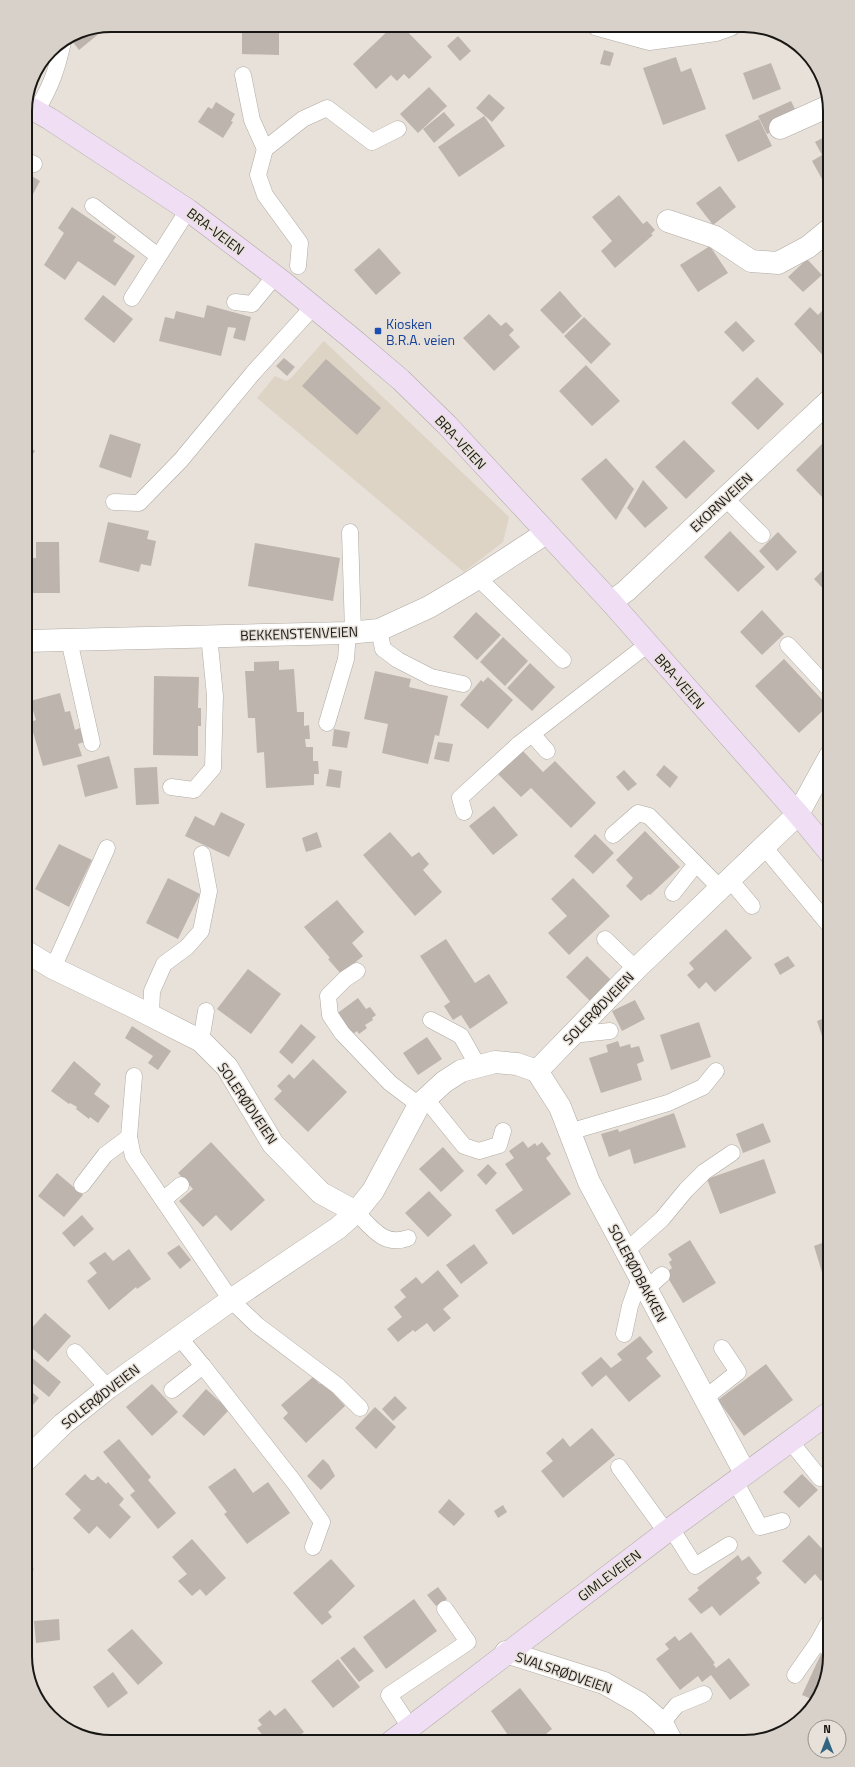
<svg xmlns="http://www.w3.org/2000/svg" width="855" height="1767" viewBox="0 0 855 1767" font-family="'Titillium Web',sans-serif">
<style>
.built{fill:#ded4c5}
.building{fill:#bdb4ae}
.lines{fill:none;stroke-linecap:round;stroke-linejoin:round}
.lane-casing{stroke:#b0aaa2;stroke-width:17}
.street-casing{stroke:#b0aaa2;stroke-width:23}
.secondary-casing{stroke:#b0aaa2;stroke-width:23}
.lane{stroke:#fff;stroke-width:16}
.street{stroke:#fff;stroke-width:22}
.secondary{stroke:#efdef4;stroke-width:22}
.transit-dot{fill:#1a4fb4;stroke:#e7e1d9;stroke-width:1.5}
.labels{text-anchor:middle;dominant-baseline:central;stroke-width:3;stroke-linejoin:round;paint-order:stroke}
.street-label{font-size:14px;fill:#191714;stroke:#e7e1d9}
.transit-label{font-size:14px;fill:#164399;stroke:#e7e1d9;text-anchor:start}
.rim{fill:none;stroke:#191714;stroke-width:2}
</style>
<rect width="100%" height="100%" fill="#e7e1d9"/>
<path class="built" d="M324,341L509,517L503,542L464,572L257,398L275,376L286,381L291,378Z"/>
<g class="building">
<path d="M230,25H296V30H279V55L242,54V30H230Z"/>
<path d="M394,25H401L432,57L409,79L404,74L397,81L391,75L376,89L353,64Z"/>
<path d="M98,28L101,32L79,50L69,37L78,31Z"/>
<path d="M458,36L471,51L460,61L447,46Z"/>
<path d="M604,50L614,53L610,66L600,64Z"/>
<path d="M801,50H802L809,60L805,61Z"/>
<path d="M676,57L681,72L691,68L706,109L663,125L643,68Z"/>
<path d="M771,63L781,89L753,100L743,73Z"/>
<path d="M429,87L447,106L418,133L400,114Z"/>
<path d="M489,94L505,108L492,122L476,108Z"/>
<path d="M791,101L800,119L767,134L758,116Z"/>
<path d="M216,102L235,114L231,121L233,122L223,138L198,122L208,107L212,109Z"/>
<path d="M444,112L455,125L434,143L423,129Z"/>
<path d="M484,116L505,146L459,177L438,147Z"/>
<path d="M759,119L772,146L738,162L725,135Z"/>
<path d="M830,134V175L822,179L812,161L822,155L815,142Z"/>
<path d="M25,172L40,181L25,209Z"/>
<path d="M720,186L736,207L713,225L696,203Z"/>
<path d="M619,195L643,224L647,221L655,230L651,234L653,235L615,268L601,251L612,241L592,217Z"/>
<path d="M72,207L116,237L113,241L135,256L115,286L78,261L65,280L44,265L64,233L58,228Z"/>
<path d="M710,246L728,273L698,292L680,265Z"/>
<path d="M379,248L401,273L376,295L354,270Z"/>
<path d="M807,259L822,275L803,292L788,277Z"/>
<path d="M560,291L582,316L563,334L540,310Z"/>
<path d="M103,295L133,319L114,343L84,319Z"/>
<path d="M207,305L251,317L245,341L233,338L236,328L228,327L221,356L159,341L165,317L174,319L176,311L204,318Z"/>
<path d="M830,306V358L827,360L794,324L810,307L818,315L826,307L827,309Z"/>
<path d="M489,314L501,326L506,322L514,330L509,335L520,347L494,371L463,338Z"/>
<path d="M584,317L611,344L591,364L564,336Z"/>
<path d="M736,321L755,341L743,352L724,332Z"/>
<path d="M284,358L295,367L287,376L276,366Z"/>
<path d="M326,359L381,408L357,435L302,386Z"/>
<path d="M586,365L620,401L592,426L559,391Z"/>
<path d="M757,377L784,404L758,430L731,403Z"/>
<path d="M110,434L141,444L131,478L99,467Z"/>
<path d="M828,438L830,440V493L824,499L796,470Z"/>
<path d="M684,440L715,471L686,499L655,467Z"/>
<path d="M25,444L35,451L25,465Z"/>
<path d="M606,458L634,489L616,520L581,479Z"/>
<path d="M643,480L668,508L645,528L627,508Z"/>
<path d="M108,522L149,531L147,539L156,541L151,566L141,564L139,572L99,562Z"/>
<path d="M730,531L765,567L738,592L704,557Z"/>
<path d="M778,532L797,552L777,571L759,551Z"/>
<path d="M36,542H59L60,593H25V558H36Z"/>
<path d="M255,543L340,558L333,601L248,586Z"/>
<path d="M830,563V596L814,579Z"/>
<path d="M762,610L784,634L762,655L740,632Z"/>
<path d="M476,612L501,635L477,660L453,637Z"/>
<path d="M503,637L528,661L505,686L480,662Z"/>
<path d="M784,659L828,706L799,733L755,686Z"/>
<path d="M279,661V670L294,669L297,712H304V726L309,725L310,739H305L306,747H313V761H318L319,774H314V785L266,788L264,752L257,753L255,718H248L245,671H254V662Z"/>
<path d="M530,663L555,687L532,711L507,688Z"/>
<path d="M375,671L411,679L409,687L448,696L439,736L435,735L428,764L382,753L388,724L364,719Z"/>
<path d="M154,676L199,677L198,708H201V726H198V756L153,755Z"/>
<path d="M488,677L513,700L488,729L460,705L481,680L483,682Z"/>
<path d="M60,693L65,712L70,711L75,730L80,728L84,742L78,744L82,756L43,766L30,722L36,720L30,701Z"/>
<path d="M334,729L350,732L347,748L332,746Z"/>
<path d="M438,742L453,744L449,762L434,759Z"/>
<path d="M522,750L543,772L555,761L596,803L571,828L531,788L521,797L498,774Z"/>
<path d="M109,756L118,788L85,797L77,765Z"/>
<path d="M664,765L678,777L670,788L656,775Z"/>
<path d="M157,767L159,804L136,805L134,768Z"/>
<path d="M329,769L342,771L340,788L326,786Z"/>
<path d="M624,770L637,784L628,791L616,777Z"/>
<path d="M494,806L518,835L493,855L469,826Z"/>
<path d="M221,812L245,824L229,857L185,836L195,816L214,826Z"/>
<path d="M645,831L680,867L650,895L649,894L641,901L626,886L633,878L616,860Z"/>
<path d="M317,832L322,847L306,852L302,838Z"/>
<path d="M390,832L412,857L419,852L429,864L423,870L442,892L415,916L363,855Z"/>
<path d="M595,834L614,853L593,874L574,856Z"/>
<path d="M59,844L92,860L69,907L35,889Z"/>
<path d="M168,878L200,894L178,939L146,923Z"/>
<path d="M573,878L610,916L569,955L548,933L567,916L551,899Z"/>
<path d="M337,900L364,932L352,943L363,956L341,974L328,959L330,958L304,927Z"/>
<path d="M726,929L752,958L715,992L706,982L699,989L687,975L694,969L689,963Z"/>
<path d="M446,939L475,983L489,974L508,1003L470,1029L461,1015L453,1020L444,1006L450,1002L420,956Z"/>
<path d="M587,956L611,980L590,1001L566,977Z"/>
<path d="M788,956L795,966L780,975L774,964Z"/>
<path d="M248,969L281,994L251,1034L217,1009Z"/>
<path d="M358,998L366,1009L370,1007L376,1015L372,1018L373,1020L365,1025L367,1028L359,1034L357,1031L350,1036L335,1015Z"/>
<path d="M635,1000L645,1019L622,1031L612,1011Z"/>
<path d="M830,1016V1060L817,1021Z"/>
<path d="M699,1022L711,1057L671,1070L660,1035Z"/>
<path d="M301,1024L316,1037L292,1064L279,1052Z"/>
<path d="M132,1026L171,1051L158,1070L148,1063L153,1056L125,1038Z"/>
<path d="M427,1037L442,1059L418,1075L403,1053Z"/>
<path d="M618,1041L620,1047L630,1044L631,1048L639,1046L644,1061L637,1064L642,1080L601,1093L589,1058L608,1052L606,1045Z"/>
<path d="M313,1059L347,1092L308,1132L274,1099L282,1091L277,1086L289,1074L294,1079Z"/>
<path d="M74,1061L101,1084L94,1094L110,1106L98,1123L90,1117L89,1119L76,1109L77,1107L70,1103L69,1104L51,1091Z"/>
<path d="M674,1113L686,1147L634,1164L630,1149L609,1157L601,1134L618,1129L619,1132Z"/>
<path d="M763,1123L771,1142L743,1153L736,1134Z"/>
<path d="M523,1141L528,1148L535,1143L537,1146L542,1142L551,1154L546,1158L571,1194L513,1235L495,1210L523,1190L505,1164L514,1158L509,1151Z"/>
<path d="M211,1142L265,1200L231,1231L216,1215L203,1227L179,1201L193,1189L178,1173Z"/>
<path d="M443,1147L464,1171L441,1192L419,1169Z"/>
<path d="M764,1159L776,1193L720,1214L707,1179Z"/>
<path d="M488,1164L497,1173L486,1185L477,1175Z"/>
<path d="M57,1173L83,1195L64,1217L38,1196Z"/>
<path d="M429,1191L452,1215L428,1237L405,1213Z"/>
<path d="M82,1215L94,1229L74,1247L62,1233Z"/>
<path d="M690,1240L716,1283L683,1303L665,1273L672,1268L669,1262L672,1260L668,1254Z"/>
<path d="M830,1240V1291L828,1292L814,1246Z"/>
<path d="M474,1244L488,1263L461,1284L446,1265Z"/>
<path d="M179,1245L191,1260L180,1269L167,1253Z"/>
<path d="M129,1249L151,1279L137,1289L136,1287L109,1310L87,1281L97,1273L89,1263L105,1252L113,1261Z"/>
<path d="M438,1270L459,1296L443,1309L451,1318L434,1332L427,1323L415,1332L413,1330L398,1342L387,1329L402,1317L394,1307L406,1297L400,1290L416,1277L422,1284Z"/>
<path d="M45,1313L71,1336L48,1362L25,1342V1336Z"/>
<path d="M640,1336L653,1352L646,1358L661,1376L629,1402L606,1375L592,1387L581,1373L601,1357L611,1368L622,1360L617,1354Z"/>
<path d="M30,1356L61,1382L49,1397L25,1377V1362Z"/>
<path d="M766,1364L793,1400L744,1436L718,1400Z"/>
<path d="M313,1377L320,1384L323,1382L345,1406L306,1443L283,1418L288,1413L281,1405Z"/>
<path d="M152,1384L178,1412L152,1436L126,1407Z"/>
<path d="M25,1386L39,1398L25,1414Z"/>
<path d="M206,1389L229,1410L204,1436L182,1416Z"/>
<path d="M395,1396L407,1408L393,1421L382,1409Z"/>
<path d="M375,1407L396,1427L376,1449L355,1428Z"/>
<path d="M592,1428L615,1455L563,1498L541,1471L553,1461L546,1453L563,1438L570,1447Z"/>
<path d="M119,1439L151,1477L148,1480L176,1513L158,1529L130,1495L135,1491L103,1452Z"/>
<path d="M323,1459L329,1465L335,1476L321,1490L307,1476Z"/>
<path d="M235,1468L253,1493L268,1482L290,1513L247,1544L224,1514L227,1512L208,1487Z"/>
<path d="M85,1474L91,1480H94L98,1476L106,1484L108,1482L124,1499L119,1505L131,1517L110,1539L97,1526L89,1534L73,1518L81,1510L65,1494Z"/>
<path d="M802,1474L818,1490L799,1508L783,1492Z"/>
<path d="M449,1499L465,1514L454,1526L438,1512Z"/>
<path d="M503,1505L507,1512L498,1518L494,1511Z"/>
<path d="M809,1535L830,1557L828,1562L830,1563V1572L821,1581L815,1574L805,1584L782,1561Z"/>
<path d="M192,1539L226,1578L206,1596L200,1589L192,1596L178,1581L187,1574L172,1557Z"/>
<path d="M738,1555L742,1561L749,1556L762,1573L756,1578L760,1583L720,1616L712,1606L701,1614L688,1599L699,1590L697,1588Z"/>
<path d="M331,1559L355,1586L328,1612L332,1617L322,1625L293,1593Z"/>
<path d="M25,1561L34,1569L25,1580Z"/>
<path d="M438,1587L447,1599L436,1606L427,1595Z"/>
<path d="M414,1599L437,1631L386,1669L363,1637Z"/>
<path d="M59,1619L60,1640L36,1643L34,1621Z"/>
<path d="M132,1629L163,1663L138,1685L107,1650Z"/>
<path d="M691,1632L715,1663L713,1664L716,1668L729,1658L750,1685L730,1700L711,1675L702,1682L698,1676L680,1690L656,1659L669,1649L665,1644L675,1636L679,1641Z"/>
<path d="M354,1647L374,1671L359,1682L340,1658Z"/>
<path d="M821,1654L829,1658L816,1701L802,1695Z"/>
<path d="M338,1659L360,1687L333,1708L311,1681Z"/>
<path d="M113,1672L128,1693L108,1708L93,1687Z"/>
<path d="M520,1688L552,1729L546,1734L552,1742H513L491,1711Z"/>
<path d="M285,1708L304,1732L291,1742H268L257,1728L262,1725L258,1720L270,1710L275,1716Z"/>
</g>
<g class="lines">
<g class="lane-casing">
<g id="lane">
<path d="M243,75L252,120L265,149"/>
<path d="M36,111C51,87 57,69 63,42"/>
<path d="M25,160L34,164"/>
<path d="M93,206L158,256"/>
<path d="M298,266L300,243L265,195L258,175L265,149L303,119L327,108L372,142L398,129"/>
<path d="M132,298L188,210"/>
<path d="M235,302L252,304L275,276"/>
<path d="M725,498L762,535"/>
<path d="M114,502L139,503L181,460L253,373L313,307"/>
<path d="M350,532L353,632"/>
<path d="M478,578L563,660"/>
<path d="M379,630L383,649L398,660L431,677L463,684"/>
<path d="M69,640L92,743"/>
<path d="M788,645L830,690"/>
<path d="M327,723L346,659L348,633"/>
<path d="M532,734L547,751"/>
<path d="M171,787L194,790L213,768L215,696L209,635"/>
<path d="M464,812L460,798L519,744L648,644"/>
<path d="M613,835L638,813L649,816L721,889"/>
<path d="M764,847L830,926"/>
<path d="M730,880L752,906"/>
<path d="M673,893L696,864"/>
<path d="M605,939L636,969"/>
<path d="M53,968L107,848"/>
<path d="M357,971L345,979L328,996L330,1015L342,1033L390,1083L419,1105"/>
<path d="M151,1015L152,991L164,964L187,947L201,931L209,891L202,854"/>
<path d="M431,1020L461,1036L478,1066"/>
<path d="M572,1035L610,1031"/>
<path d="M201,1041L206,1011"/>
<path d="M134,1076L129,1137L133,1156L231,1300L257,1325L338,1386L360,1408"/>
<path d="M426,1099L464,1146L479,1151L499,1145L503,1131"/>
<path d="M569,1132L668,1103L703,1087L716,1071"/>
<path d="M82,1185L105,1155L129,1137"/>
<path d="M163,1200L181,1185"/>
<path d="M356,1212C372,1228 384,1247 408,1238"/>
<path d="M626,1251L662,1219L686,1190L704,1172L732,1153"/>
<path d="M646,1289L662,1275"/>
<path d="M624,1334L630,1306L640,1278"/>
<path d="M179,1337L203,1366L294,1482L322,1522L313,1547"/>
<path d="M75,1352L108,1388"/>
<path d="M172,1390L203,1366"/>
<path d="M705,1398L738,1372L722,1348"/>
<path d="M790,1441L820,1478"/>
<path d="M619,1467L666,1532"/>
<path d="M735,1481L760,1527L782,1521"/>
<path d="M671,1528L695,1566L729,1545"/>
<path d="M830,1649L818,1642L830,1620"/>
<path d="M795,1675L818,1642"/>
<path d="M662,1723L677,1705L704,1694"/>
<path d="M410,1727L389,1695L468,1642L445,1609"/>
<path d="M407,1729L415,1742"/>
</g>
</g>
<g class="street-casing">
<g id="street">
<path d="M598,25L649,39L716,30L730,25"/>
<path d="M780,128L829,106"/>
<path d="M668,221L715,237L751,261L778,263L808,247L830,229"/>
<path d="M611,602L626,591L830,400"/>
<path d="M25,641L348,633L379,630L429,607L468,584L546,533"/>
<path d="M25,951L53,968L134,1007L201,1041L227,1067L273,1144L321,1193L356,1212"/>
<path d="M537,1071L560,1107L589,1182L745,1473"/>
<path d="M25,1461L63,1424L108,1388L231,1300L338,1228L356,1212L373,1191L419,1105L444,1082L461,1071L495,1062L517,1064L537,1071L636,969L798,814L830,756"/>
<path d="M506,1652L604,1683L639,1703L662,1723L672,1742"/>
</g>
</g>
<g class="secondary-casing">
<g id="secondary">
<path d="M25,105L50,119L188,210L283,282L355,341L401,380L447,425L611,602L798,814L830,853"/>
<path d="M391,1742L666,1532L830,1412"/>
</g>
</g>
<use href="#lane" class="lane"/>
<use href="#street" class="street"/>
<use href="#secondary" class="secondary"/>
</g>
<rect class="transit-dot" x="374" y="327" width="8" height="8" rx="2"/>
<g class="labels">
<g class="street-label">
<text transform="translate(216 231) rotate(37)">BRA-VEIEN</text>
<text transform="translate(461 442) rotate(47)">BRA-VEIEN</text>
<text transform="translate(721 502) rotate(-43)">EKORNVEIEN</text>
<text transform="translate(299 633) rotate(-2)">BEKKENSTENVEIEN</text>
<text transform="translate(680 681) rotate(49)">BRA-VEIEN</text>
<text transform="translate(598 1008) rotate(-46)">SOLERØDVEIEN</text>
<text transform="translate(248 1103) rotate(56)">SOLERØDVEIEN</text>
<text transform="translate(638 1273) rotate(62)">SOLERØDBAKKEN</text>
<text transform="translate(100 1396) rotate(-38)">SOLERØDVEIEN</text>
<text transform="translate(609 1575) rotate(-37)">GIMLEVEIEN</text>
<text transform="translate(564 1672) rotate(19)">SVALSRØDVEIEN</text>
</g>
<g class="transit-label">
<text x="386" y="323">Kiosken<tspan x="386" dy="16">B.R.A. veien</tspan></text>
</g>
</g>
<path d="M0 0H855V1767H0ZM111 32H744A79 79 0 0 1 823 111V1656A79 79 0 0 1 744 1735H111A79 79 0 0 1 32 1656V111A79 79 0 0 1 111 32Z" fill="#d7d1c9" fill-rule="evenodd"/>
<path class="rim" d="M111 32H744A79 79 0 0 1 823 111V1656A79 79 0 0 1 744 1735H111A79 79 0 0 1 32 1656V111A79 79 0 0 1 111 32Z"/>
<g transform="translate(827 1739)"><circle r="19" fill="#e7e1d9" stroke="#95908a"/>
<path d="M0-3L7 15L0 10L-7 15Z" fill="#326582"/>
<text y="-6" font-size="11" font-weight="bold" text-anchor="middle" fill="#191714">N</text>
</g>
</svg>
